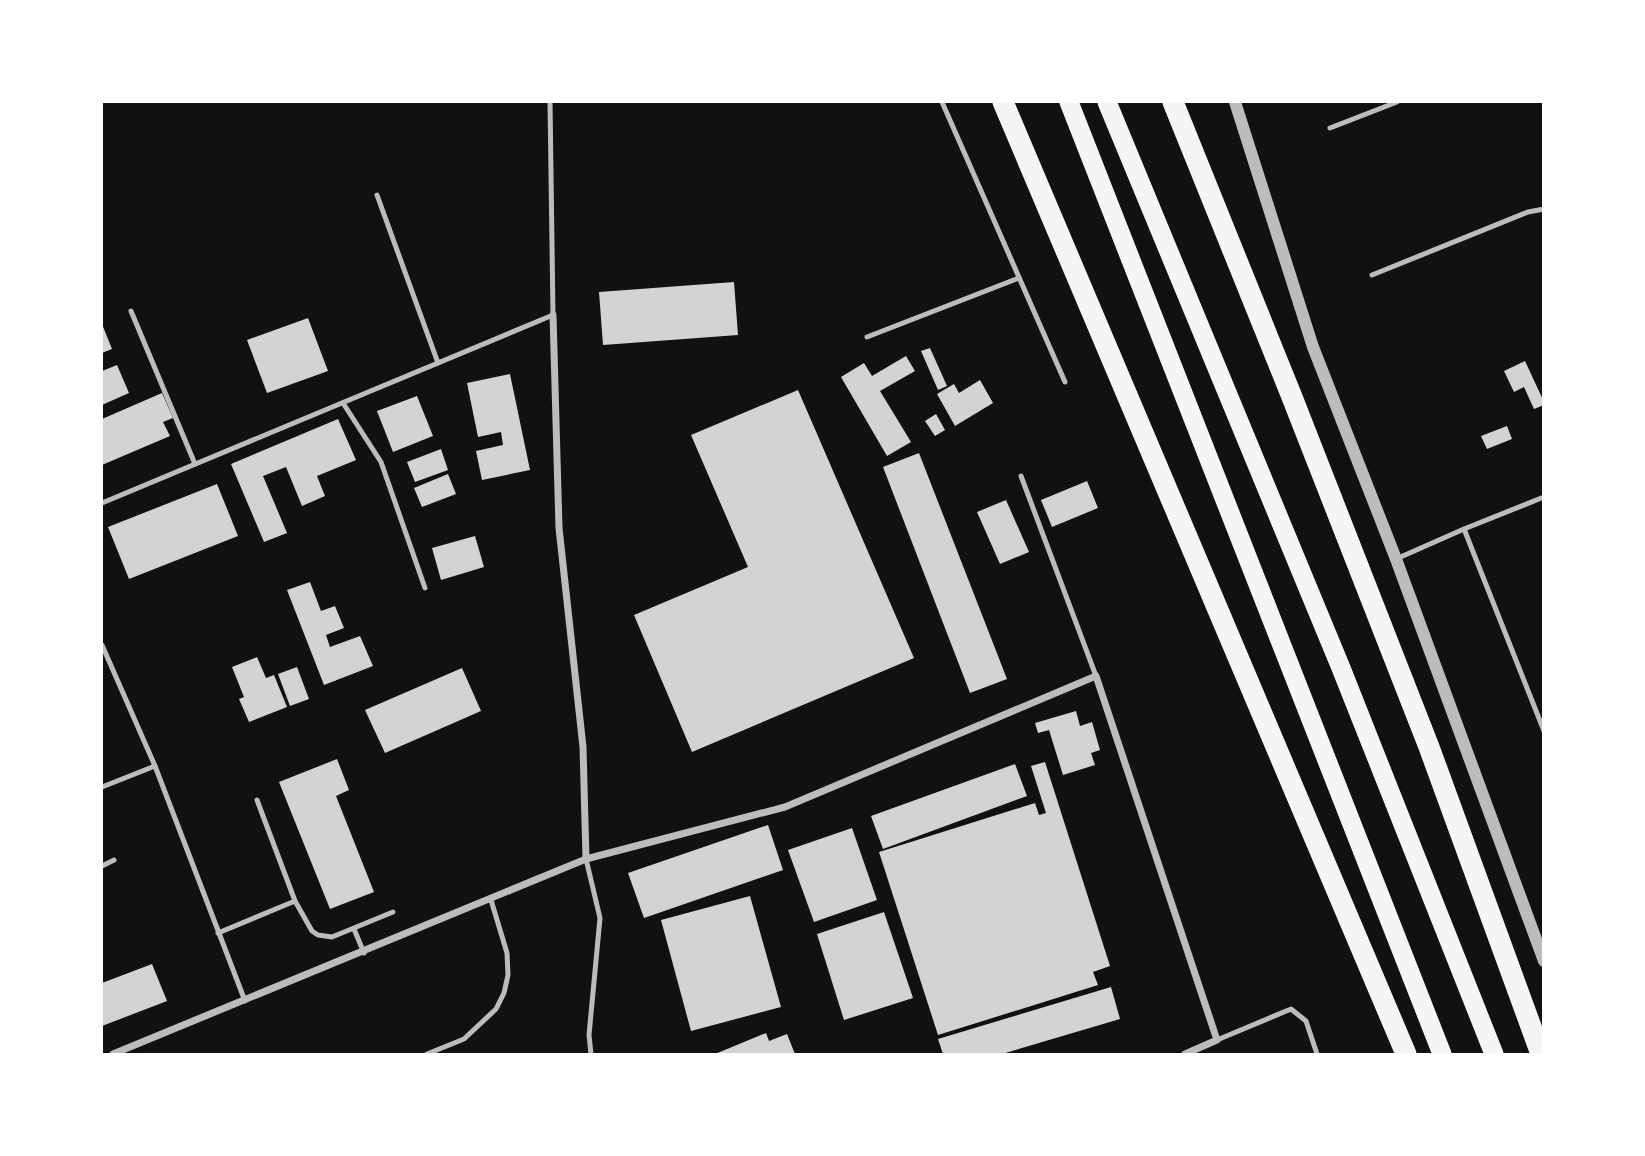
<svg xmlns="http://www.w3.org/2000/svg" width="1645" height="1156" viewBox="0 0 1645 1156" font-family="Cabin,sans-serif">
<style>
.building{fill:#d3d3d3}
.lines{fill:none;stroke-linecap:round;stroke-linejoin:round}
.service{stroke:#bcbcbc;stroke-width:5}
.minor{stroke:#bcbcbc;stroke-width:7}
.tertiary{stroke:#bcbcbc;stroke-width:12}
.trunk{stroke:#f5f5f5;stroke-width:19}
.motorway{stroke:#f5f5f5;stroke-width:21}
</style>
<rect width="100%" height="100%" fill="#111"/>
<g class="building">
<path d="M734,282L738,335L603,345L599,292Z"/>
<path d="M308,318L328,371L267,393L247,340Z"/>
<path d="M102,324L112,349L102,353Z"/>
<path d="M930,348L947,386L938,390L921,351Z"/>
<path d="M906,356L915,371L880,391L911,442L887,456L841,377L864,363L872,376Z"/>
<path d="M1525,361L1544,402V405L1534,409L1524,387L1514,392L1504,371Z"/>
<path d="M117,365L129,393L102,405V371Z"/>
<path d="M510,374L530,470L482,480L476,451L503,445L501,432L478,437L467,383Z"/>
<path d="M980,380L993,403L955,426L937,394L954,384L959,393Z"/>
<path d="M798,390L914,658L692,752L634,615L748,567L691,435Z"/>
<path d="M162,393L173,418L163,422L170,436L102,465V419Z"/>
<path d="M417,396L433,436L393,452L377,411Z"/>
<path d="M936,414L945,430L935,436L925,421Z"/>
<path d="M338,419L356,460L317,476L325,496L302,506L286,467L263,476L287,533L264,542L231,464Z"/>
<path d="M1507,426L1512,439L1487,449L1481,436Z"/>
<path d="M441,449L448,470L415,482L407,462Z"/>
<path d="M919,453L1007,679L970,693L883,467Z"/>
<path d="M448,474L456,494L422,507L414,488Z"/>
<path d="M1087,481L1098,508L1052,527L1041,500Z"/>
<path d="M217,484L238,536L129,579L108,527Z"/>
<path d="M1006,500L1029,552L1000,564L977,512Z"/>
<path d="M475,536L484,567L441,580L432,548Z"/>
<path d="M310,582L321,611L335,606L344,628L326,635L330,647L360,636L373,666L324,685L287,590Z"/>
<path d="M257,657L266,678L274,675L287,707L249,722L239,699L244,697L232,667Z"/>
<path d="M297,667L309,699L290,706L278,674Z"/>
<path d="M462,668L481,711L385,753L365,710Z"/>
<path d="M1076,711L1080,726L1092,722L1100,750L1091,753L1095,765L1063,775L1049,730L1038,733L1035,723Z"/>
<path d="M337,759L349,790L336,796L374,892L330,909L279,782Z"/>
<path d="M1045,762L1110,966L1093,972L1098,985L938,1035L879,852L1035,803L1039,815L1046,813L1031,766Z"/>
<path d="M1015,764L1027,796L883,849L871,816Z"/>
<path d="M768,825L783,870L644,918L628,873Z"/>
<path d="M852,828L877,900L814,922L788,850Z"/>
<path d="M750,896L781,1007L691,1031L661,920Z"/>
<path d="M884,912L913,998L844,1020L817,934Z"/>
<path d="M152,964L167,1001L102,1026V983Z"/>
<path d="M1111,987L1120,1019L1002,1054H943L938,1039Z"/>
<path d="M766,1033L769,1041L787,1034L795,1054H715Z"/>
</g>
<g class="lines">
<g class="service">
<path d="M942,102L1065,382"/>
<path d="M1330,128L1397,102"/>
<path d="M377,195L438,363"/>
<path d="M1372,275L1528,212L1544,209"/>
<path d="M131,311L195,464"/>
<path d="M867,337L1019,278"/>
<path d="M343,403L381,462L425,588"/>
<path d="M1021,476L1096,676"/>
<path d="M102,503L553,315L550,102"/>
<path d="M1464,529L1544,731"/>
<path d="M1396,559L1464,529L1544,497"/>
<path d="M102,645L155,766L245,1001"/>
<path d="M102,787L155,766"/>
<path d="M257,800L295,901L312,931L318,935L332,937L393,912"/>
<path d="M586,859L600,918L589,1035L591,1054"/>
<path d="M102,866L114,860"/>
<path d="M354,929L364,953"/>
<path d="M218,933L295,901"/>
<path d="M1217,1040L1291,1009L1306,1021L1317,1054"/>
<path d="M427,1054L464,1039L496,1009L504,993L508,975L507,953L491,900"/>
</g>
<g class="minor">
<path d="M553,315L559,528L583,747L586,859"/>
<path d="M113,1054L586,859L785,807L1096,676L1217,1040L1185,1054"/>
</g>
<path class="tertiary" d="M1235,102L1313,347L1396,559L1544,961"/>
<g class="trunk">
<path d="M1069,102L1442,1054"/>
<path d="M1107,102L1341,668L1494,1054"/>
</g>
<g class="motorway">
<path d="M1003,102L1406,1054"/>
<path d="M1173,102L1292,397L1429,747L1541,1054"/>
</g>
</g>
<rect width="1645" height="1156" fill="none" stroke="#ffffff" stroke-width="206"/>
</svg>
